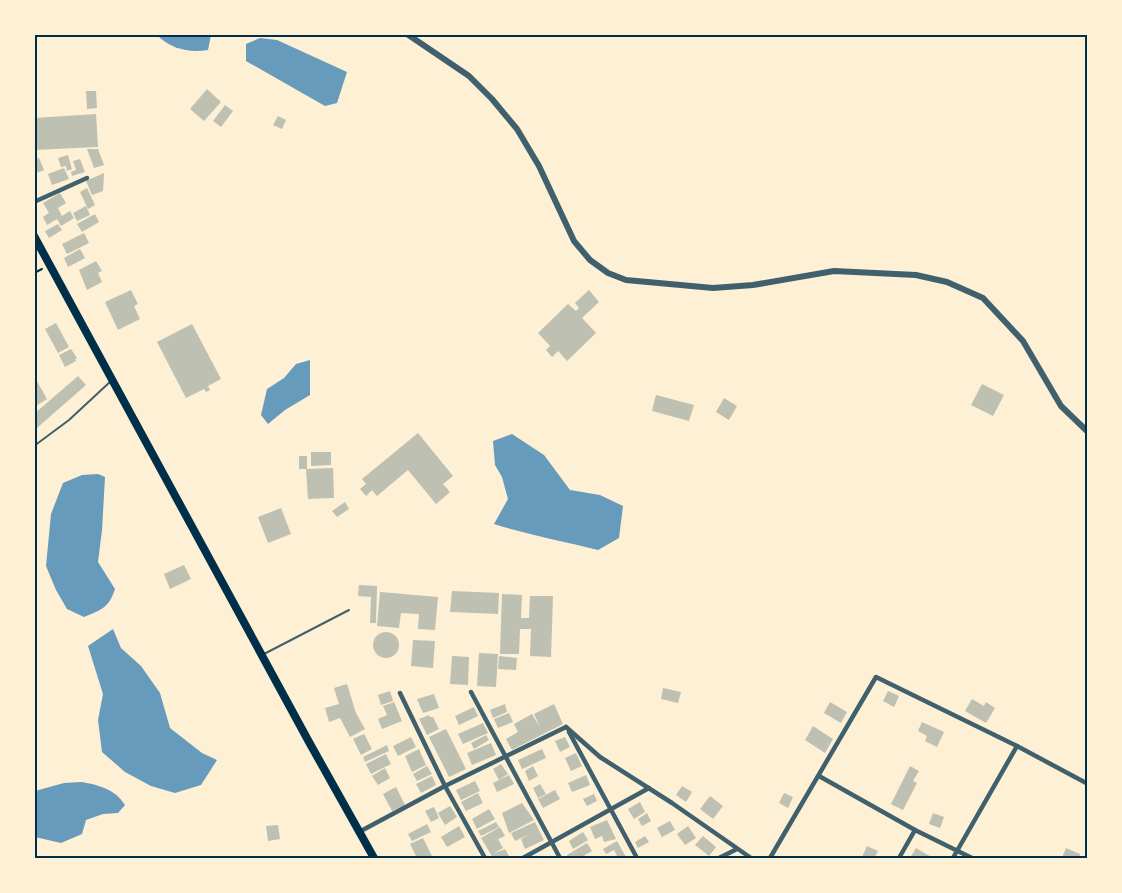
<svg xmlns="http://www.w3.org/2000/svg" width="1122" height="893" viewBox="0 0 1122 893" font-family="'Playfair Display',serif">
<style>
.water{fill:#669bbc}
.building{fill:#bec0b2}
.lines{fill:none;stroke-linecap:round;stroke-linejoin:round}
.path{stroke:#003049;stroke-width:2}
.service{stroke:#3f606c;stroke-width:2}
.minor{stroke:#3f606c;stroke-width:4.5}
.tertiary{stroke:#3f606c;stroke-width:6}
.trunk{stroke:#003049;stroke-width:8}
.neatline{fill:none;stroke:#003049;stroke-width:2}
</style>
<rect width="100%" height="100%" fill="#fdf0d5"/>
<g class="water">
<path d="M157,35H211L208,50C189,53 171,49 157,35Z"/>
<path d="M260,38L277,40L347,72L337,103L325,106L246,61V44Z"/>
<path d="M310,360V395L285,410L268,424L261,415L267,389L284,378L296,364Z"/>
<path d="M512,434L544,455L570,490L600,495L623,506L619,538L598,550C563,541 528,535 494,524L508,499L502,477L495,465L493,441Z"/>
<path d="M98,474L105,477L102,530L98,562L115,589C109,608 101,610 84,617L67,609L56,590L46,566L51,514L63,483L82,475Z"/>
<path d="M113,629L121,648L141,666L160,693L170,728L202,753L217,760L201,785L175,793L151,786L125,772L102,752L98,720L103,694L88,646Z"/>
<path d="M81,782C99,785 115,789 125,805L118,813L103,814L86,820L82,834L61,843L35,837V791L64,783Z"/>
</g>
<g class="building">
<path d="M207,89L221,102L204,121L190,109Z"/>
<path d="M86,91H96L97,108L87,109Z"/>
<path d="M225,105L233,111L221,127L213,121Z"/>
<path d="M96,114L98,147L34,150V118Z"/>
<path d="M278,116L286,120L282,129L273,125Z"/>
<path d="M87,149H98L104,165L94,168Z"/>
<path d="M68,155L72,169L67,171L66,166L61,167L58,158Z"/>
<path d="M39,158L44,170L34,174V160Z"/>
<path d="M80,159L85,172L72,176L71,172L76,170L73,161Z"/>
<path d="M64,168L69,179L52,185L48,174Z"/>
<path d="M104,173L103,191L92,195L86,181Z"/>
<path d="M87,188L95,205L88,209L80,192Z"/>
<path d="M60,193L66,203L58,208L62,216L70,211L74,218L61,226L57,219L47,225L43,217L49,213L43,203Z"/>
<path d="M86,206L90,215L77,221L73,213Z"/>
<path d="M95,214L99,222L82,232L77,224Z"/>
<path d="M58,224L62,230L49,238L45,231Z"/>
<path d="M84,233L89,243L67,254L62,244Z"/>
<path d="M80,249L85,258L68,267L64,258Z"/>
<path d="M96,261L102,271L98,273L102,282L87,290L79,270Z"/>
<path d="M131,290L138,304L134,306L140,319L118,330L105,302Z"/>
<path d="M589,290L599,302L582,318L596,333L567,361L558,351L552,357L546,350L550,346L538,333L568,304L576,311L579,308L575,303Z"/>
<path d="M56,323L69,347L58,353L45,329Z"/>
<path d="M192,324L221,379L208,386L210,390L206,392L204,389L186,398L157,342Z"/>
<path d="M71,349L77,358L75,359L76,361L65,367L59,355Z"/>
<path d="M34,376L47,399L34,407Z"/>
<path d="M78,376L86,385L37,428L34,425V414Z"/>
<path d="M982,384L1004,395L993,416L971,405Z"/>
<path d="M656,395L694,405L689,421L652,411Z"/>
<path d="M724,398L737,406L729,420L716,412Z"/>
<path d="M418,433L453,476L443,484L450,492L436,504L408,470L377,496L372,490L366,496L360,489L366,484L362,479Z"/>
<path d="M311,452H331V465L311,466Z"/>
<rect x="299" y="456" width="8" height="13"/>
<path d="M333,468L334,498L308,499L306,469Z"/>
<path d="M345,502L349,509L337,517L332,511Z"/>
<path d="M281,508L291,534L268,543L258,517Z"/>
<path d="M184,565L191,579L170,589L164,574Z"/>
<path d="M359,585L377,586L376,623H370L371,597L358,596Z"/>
<path d="M452,591L499,593L498,614L450,612Z"/>
<path d="M380,592L438,597L435,630L418,629L419,614L401,613L399,628L377,626Z"/>
<path d="M502,594L522,595L521,618H529L530,596H553L551,657L530,656L531,629H520L519,654H500Z"/>
<circle cx="386" cy="645" r="13"/>
<path d="M413,640L435,641L433,668L411,666Z"/>
<path d="M479,653L498,654L496,687L477,686Z"/>
<path d="M452,656L469,657L468,685L450,684Z"/>
<path d="M499,656L517,658L516,670L498,669Z"/>
<path d="M347,684L356,713L365,729L350,737L340,718L329,722L325,708L339,704L334,688Z"/>
<path d="M663,688L681,692L678,703L661,699Z"/>
<path d="M390,691L393,701L381,705L378,695Z"/>
<path d="M888,691L899,696L894,707L883,701Z"/>
<path d="M434,694L439,708L423,713L417,699Z"/>
<path d="M972,699L984,706L986,702L995,708L986,723L965,711Z"/>
<path d="M394,702L402,721L382,729L378,719L387,715L383,706Z"/>
<path d="M830,702L847,712L841,723L824,713Z"/>
<path d="M505,704L507,712L493,718L490,710Z"/>
<path d="M554,704L563,724L512,750L506,739L518,732L514,724L532,714L540,727L534,714Z"/>
<path d="M474,707L478,716L459,725L455,716Z"/>
<path d="M509,713L513,722L498,728L494,719Z"/>
<path d="M429,715L430,717H433L439,729L427,735L419,719Z"/>
<path d="M922,722L944,732L937,747L925,741L927,736L918,731Z"/>
<path d="M483,723L488,733L463,744L458,734Z"/>
<path d="M813,726L833,739L825,753L805,740Z"/>
<path d="M446,729L466,769L449,777L429,737Z"/>
<path d="M364,734L372,749L361,755L353,739Z"/>
<path d="M486,735L489,740L474,749L471,743Z"/>
<path d="M411,737L416,747L398,756L393,746Z"/>
<path d="M565,737L570,747L560,752L555,741Z"/>
<path d="M491,743L496,755L472,765L467,753Z"/>
<path d="M387,745L389,751L365,762L363,757Z"/>
<path d="M419,749L426,765L412,772L405,756Z"/>
<path d="M542,749L546,758L522,769L518,760Z"/>
<path d="M576,753L582,766L571,771L565,758Z"/>
<path d="M386,754L391,764L371,774L366,764Z"/>
<path d="M501,764L508,774L499,780L493,769Z"/>
<path d="M427,766L432,774L417,781L413,774Z"/>
<path d="M533,766L538,776L529,781L525,771Z"/>
<path d="M910,766L919,771L913,781L917,783L903,810L891,804Z"/>
<path d="M385,768L390,778L378,785L372,776Z"/>
<path d="M509,775L514,784L497,792L493,783Z"/>
<path d="M586,775L590,785L572,792L568,783Z"/>
<path d="M432,776L436,785L421,793L416,784Z"/>
<path d="M475,781L480,791L461,800L456,790Z"/>
<path d="M540,784L546,794L538,798L533,788Z"/>
<path d="M682,786L692,792L686,802L676,795Z"/>
<path d="M396,787L405,805L392,811L383,794Z"/>
<path d="M555,790L560,799L543,808L538,799Z"/>
<path d="M478,793L483,803L466,811L461,802Z"/>
<path d="M784,793L793,797L788,808L779,803Z"/>
<path d="M594,794L597,801L587,806L583,799Z"/>
<path d="M710,796L723,806L713,819L700,809Z"/>
<path d="M640,802L645,812L634,819L628,809Z"/>
<path d="M522,803L534,820L509,833L502,813Z"/>
<path d="M450,806L457,817L445,825L438,813Z"/>
<path d="M434,807L439,818L431,822L425,811Z"/>
<path d="M489,809L495,819L477,829L472,819Z"/>
<path d="M647,813L651,821L642,826L638,819Z"/>
<path d="M933,813L944,817L940,828L929,824Z"/>
<path d="M607,820L616,839L604,842L602,836L595,839L590,827Z"/>
<path d="M670,821L675,830L662,837L657,828Z"/>
<path d="M496,822L499,827L481,836L478,831Z"/>
<path d="M535,822L544,840L525,849L521,839L532,833L515,841L511,833Z"/>
<path d="M427,824L431,832L412,841L408,834Z"/>
<path d="M278,825L280,839L268,841L266,826Z"/>
<path d="M459,826L465,837L447,847L441,837Z"/>
<path d="M688,826L696,838L685,845L677,834Z"/>
<path d="M500,827L505,836L498,839L503,848L493,854L505,849L509,856L505,858H493L481,838Z"/>
<path d="M583,832L588,840L573,849L569,841Z"/>
<path d="M645,836L649,842L638,848L635,842Z"/>
<path d="M703,836L716,847L709,856L695,845Z"/>
<path d="M423,838L432,856L431,858H417L410,844Z"/>
<path d="M617,841L626,857L623,858H618L614,850L606,854L603,849Z"/>
<path d="M587,843L592,851L580,858H569L567,855Z"/>
<path d="M867,846L878,851L874,858L862,857Z"/>
<path d="M916,848L933,858H910Z"/>
<path d="M1066,848L1080,854L1079,858H1062Z"/>
</g>
<g class="lines">
<path class="path" d="M34,273L42,269"/>
<g class="service">
<path d="M34,446L69,420L111,381"/>
<path d="M264,654L349,610"/>
</g>
<g class="minor">
<path d="M34,202L87,178"/>
<path d="M471,692L560,858"/>
<path d="M400,693L445,786L485,858"/>
<path d="M566,727L600,757L672,803L751,858"/>
<path d="M569,732L637,858"/>
<path d="M819,776L915,830L972,858"/>
<path d="M359,832L445,786L566,727"/>
<path d="M523,858L649,788"/>
<path d="M719,858L737,849"/>
<path d="M770,858L876,677L1017,746L1088,784"/>
<path d="M899,858L915,830"/>
<path d="M953,858L1017,746"/>
</g>
<path class="tertiary" d="M407,34L469,76L492,99L517,129L539,166L574,241L590,260L608,273L626,280L713,288L753,285L834,271L916,275L947,282L983,298L1023,341L1061,406L1088,432"/>
<path class="trunk" d="M34,236L309,742L374,858"/>
</g>
<rect width="1122" height="893" fill="none" stroke="#fdf0d5" stroke-width="72"/>
<rect x="36" y="36" width="1050" height="821" class="neatline"/>
</svg>
